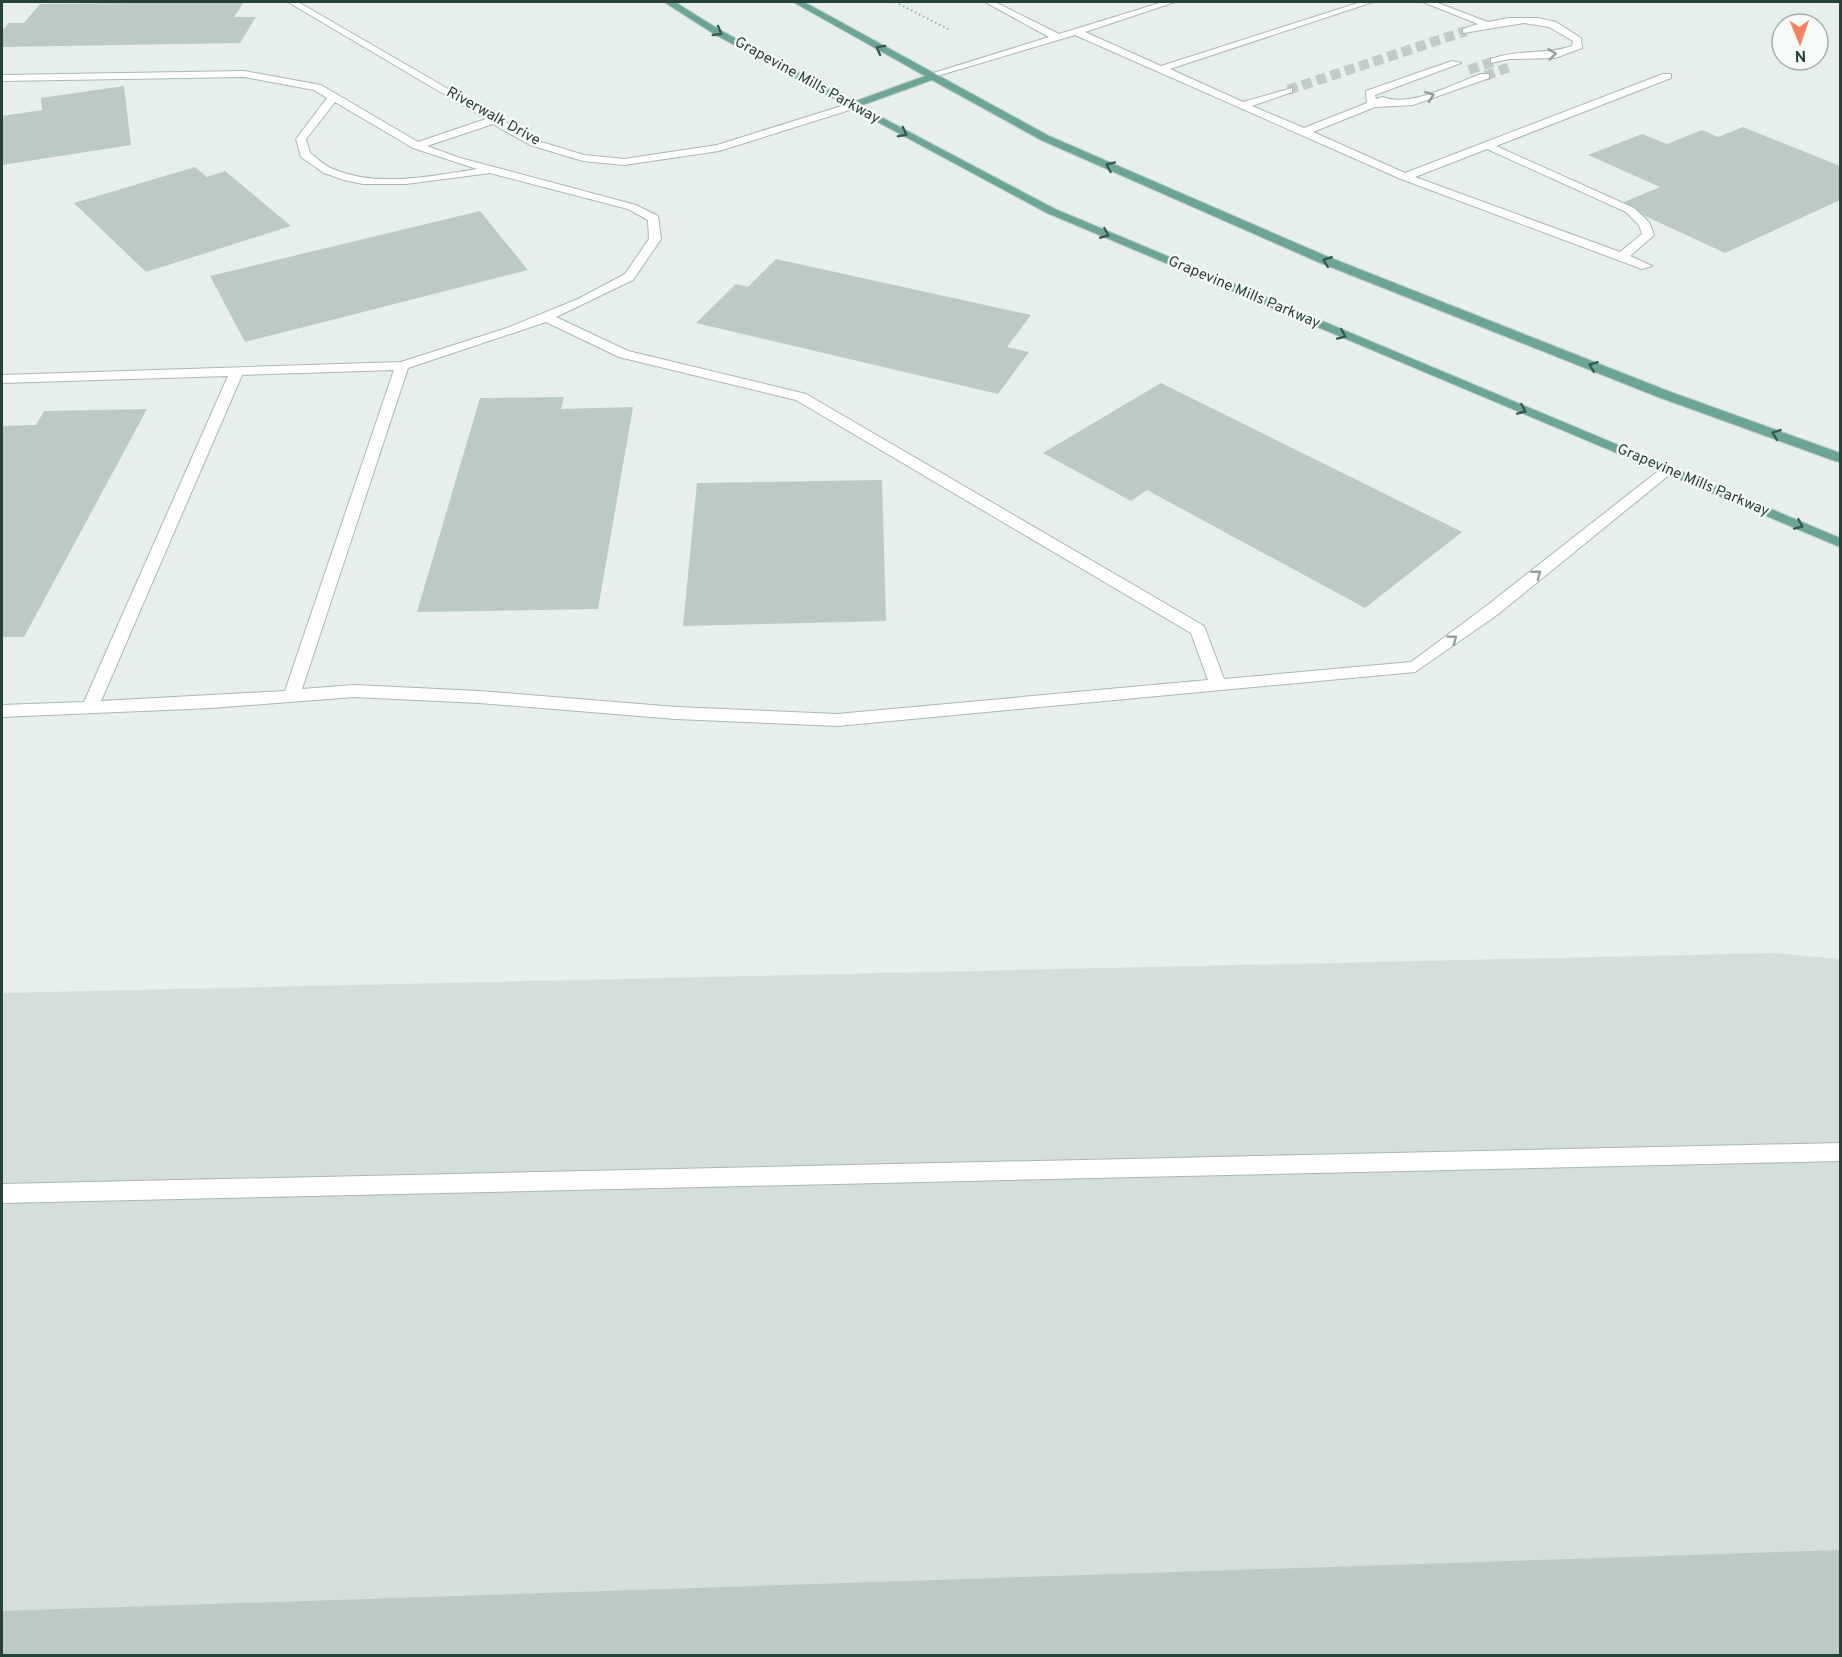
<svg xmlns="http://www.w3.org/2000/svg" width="1842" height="1657" viewBox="0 0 1842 1657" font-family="Overpass,sans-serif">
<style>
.built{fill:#d4dfda}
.building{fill:#bbcac4}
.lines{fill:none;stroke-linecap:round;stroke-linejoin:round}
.minor-tunnel{stroke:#bfccc8;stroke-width:10;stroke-dasharray:10 5;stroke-linecap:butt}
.minor-casing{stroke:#a8b8b2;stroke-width:2}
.major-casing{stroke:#c2cac8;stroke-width:2}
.path{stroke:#86b3a5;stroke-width:2;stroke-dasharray:1.5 3;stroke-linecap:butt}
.minor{fill:#fff;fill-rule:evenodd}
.major{fill:#6aa596;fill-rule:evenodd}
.oneway{stroke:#365b51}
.oneway2{stroke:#92a09c}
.labels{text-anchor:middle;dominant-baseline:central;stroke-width:4.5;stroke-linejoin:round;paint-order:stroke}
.far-street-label{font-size:15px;fill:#24423a;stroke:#f7fbf9}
</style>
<rect width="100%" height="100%" fill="#e6efeb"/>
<path class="built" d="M1775,953L1840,959V1655H2V993Z"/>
<g class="building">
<path d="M244,2L234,17H256L240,43L2,47V31L9,23H24L40,4Z"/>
<path d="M124,86L131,145L2,165V116L42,110L41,98Z"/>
<path d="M1743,127L1840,166V200L1725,253L1619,204L1660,187L1588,155L1642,134L1667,144L1702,130L1718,137Z"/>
<path d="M195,167L207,177L225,171L291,226L146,272L74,203Z"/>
<path d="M480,211L528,270L245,342L210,276Z"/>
<path d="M776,259L1031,315L1007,347L1029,352L998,394L696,323L736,284L748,287Z"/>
<path d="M1161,383L1462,532L1365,608L1147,490L1131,501L1043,453Z"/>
<path d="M564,397L561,409L633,407L598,609L417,612L480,398Z"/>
<path d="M147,409L24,637H2V426L36,425L44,411Z"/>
<path d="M882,480L886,621L683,626L697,483Z"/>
<path d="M1840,1550V1656H2V1611Z"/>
</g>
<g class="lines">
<g class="minor-tunnel">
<path d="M1469,70L1495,61"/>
<path d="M1485,76L1510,67"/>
<path d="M1288,90L1466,31"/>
</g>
<g class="minor-casing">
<g id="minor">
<path d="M288,2H298L538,141L584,155L624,159L717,145L848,104H856V108L719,151L624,165L583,161L530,145L493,124L427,146L460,158L636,205L658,216L661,239L633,280L556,317L628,351L806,394L1204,626L1224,679L1411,662L1485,607L1662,468H1672L1674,471L1497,615L1415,672L837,726L676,719L479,703L354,697L211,708L2,717V705L84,702L228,376L2,383V375L401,362L507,328L578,299L625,274L649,239L648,220L628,209L490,173L406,184H363L344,180L324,173L301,157L296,139L327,98L314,90L244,77L2,81V75L244,71L321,85L418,142L486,119ZM335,102L413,148L477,169C432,176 377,188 333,169C325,166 318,159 310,153L306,139ZM546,322L619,357L796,400L1191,633L1208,680L837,714L676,707L479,691L354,685L302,689L408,368ZM394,370L285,691L101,701L242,375Z"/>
<path d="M985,2H995L1059,34L1163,2H1175L1085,32L1161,66L1361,2H1373L1170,69L1243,102L1292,88V92L1252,106L1304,128L1367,103L1366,91L1452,61L1461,63L1375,95L1376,99L1383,97C1410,108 1453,84 1481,74H1489V78L1413,105L1375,107L1313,132L1405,173L1663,74H1671V78L1496,146L1634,208L1649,222L1654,235L1630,256L1652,266L1642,269L1401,179L1075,35L927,79V75L1049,37ZM1487,149L1626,212L1639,225L1642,234L1620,252L1415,177Z"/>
<path d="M1423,2H1435L1488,22L1509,18H1538L1556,22L1581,38L1582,48L1555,58L1509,59L1491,63V59C1518,49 1546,55 1572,46L1573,41L1549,27L1524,23L1463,33V29L1478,24Z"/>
<path d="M1840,1143V1161L2,1203V1184Z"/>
</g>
</g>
<g class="major-casing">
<path id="major" d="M664,2H675L720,30L853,102L925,76L793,2H804L1049,136L1326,256L1668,391L1840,453V462L1835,461L1658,397L1318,262L1041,140L932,80L860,106L1055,209L1840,538V547L1047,213L714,34Z"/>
</g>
<path class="path" d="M895,2L950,30"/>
<use href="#minor" class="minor"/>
<use href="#major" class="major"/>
</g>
<defs><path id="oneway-chevron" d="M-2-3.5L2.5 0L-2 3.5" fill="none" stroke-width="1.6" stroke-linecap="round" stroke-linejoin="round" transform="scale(1.5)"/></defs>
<g class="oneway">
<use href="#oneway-chevron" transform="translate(718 32) rotate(30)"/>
<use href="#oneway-chevron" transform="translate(880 49) rotate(-151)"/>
<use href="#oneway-chevron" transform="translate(903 133) rotate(28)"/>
<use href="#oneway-chevron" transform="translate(1110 166) rotate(-156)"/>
<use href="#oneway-chevron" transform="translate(1105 234) rotate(23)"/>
<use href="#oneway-chevron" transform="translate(1327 261) rotate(-158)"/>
<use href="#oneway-chevron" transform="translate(1342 335) rotate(23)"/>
<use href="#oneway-chevron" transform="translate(1593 366) rotate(-159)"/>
<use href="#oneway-chevron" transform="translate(1522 410) rotate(23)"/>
<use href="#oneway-chevron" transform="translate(1776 434) rotate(-160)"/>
<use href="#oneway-chevron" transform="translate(1799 525) rotate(23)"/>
</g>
<g class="oneway2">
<use href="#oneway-chevron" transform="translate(1552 54) rotate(-7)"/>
<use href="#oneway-chevron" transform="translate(1430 96) rotate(-20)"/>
<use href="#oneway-chevron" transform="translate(1537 574) rotate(-38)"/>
<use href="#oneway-chevron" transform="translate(1453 639) rotate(-37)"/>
</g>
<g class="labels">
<g class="far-street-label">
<text transform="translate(807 81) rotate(29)">Grapevine Mills Parkway</text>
<text transform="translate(493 117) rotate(29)">Riverwalk Drive</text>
<text transform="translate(1244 293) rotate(23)">Grapevine Mills Parkway</text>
<text transform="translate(1693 481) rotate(23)">Grapevine Mills Parkway</text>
</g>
</g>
<rect width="1842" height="1657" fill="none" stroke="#24423a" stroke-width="6"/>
<g transform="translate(1800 42) rotate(178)"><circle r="28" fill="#f7fbf9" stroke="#a3b1ad" stroke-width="1.5"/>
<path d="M0-4.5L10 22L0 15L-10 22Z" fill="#f4845f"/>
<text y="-9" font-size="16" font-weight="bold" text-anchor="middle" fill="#24423a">N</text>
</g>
</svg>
